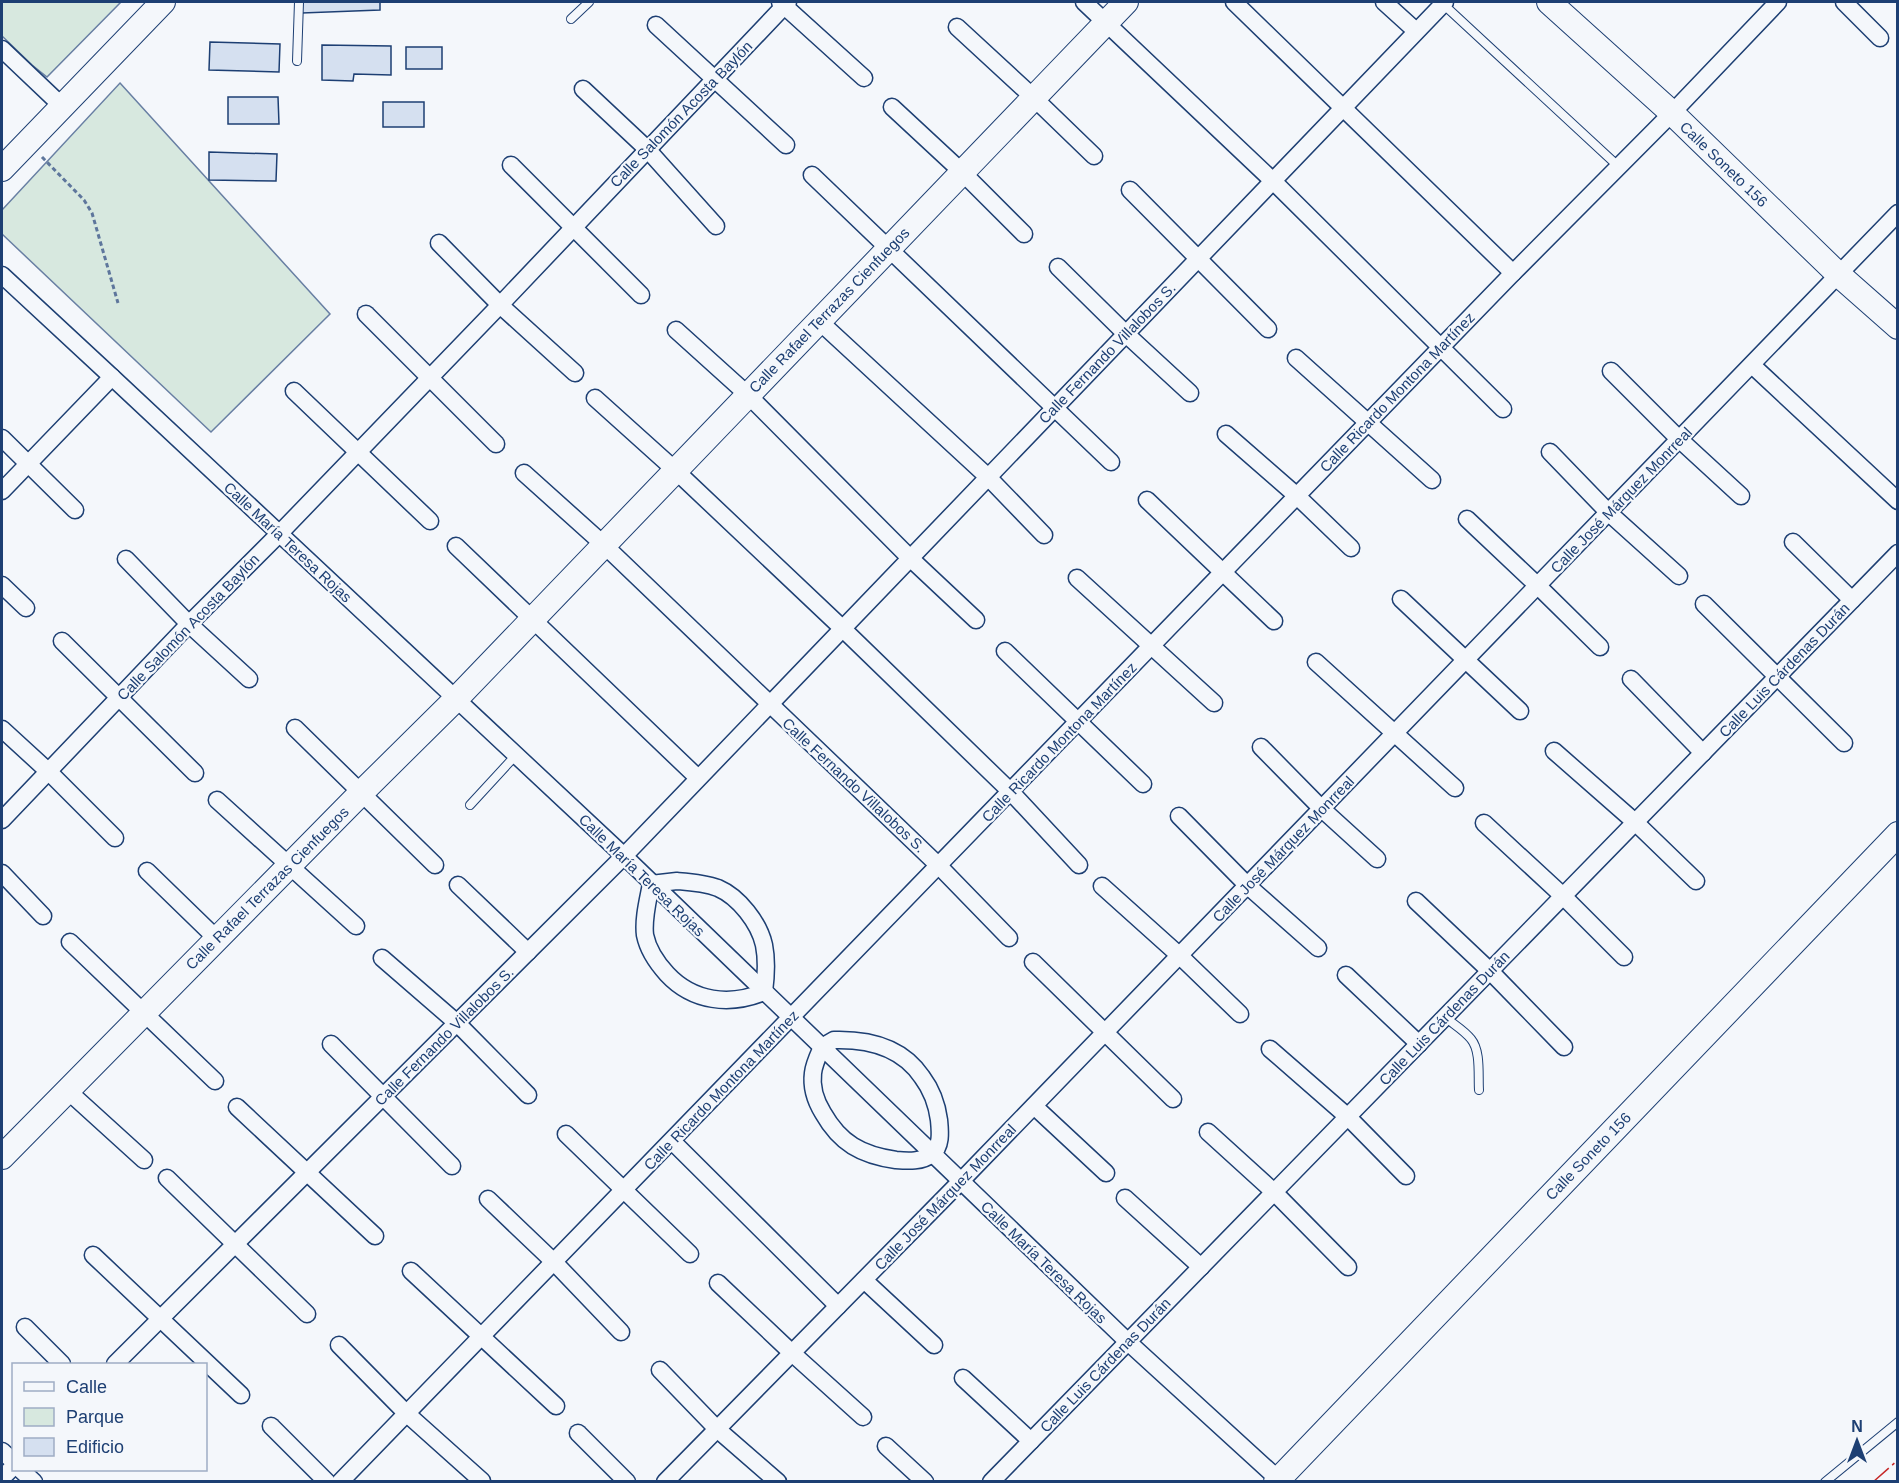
<svg xmlns="http://www.w3.org/2000/svg" width="1899" height="1483" viewBox="0 0 1899 1483" font-family="Arial,sans-serif">
<style>
.green{fill:#d7e8df;stroke:#687fa3;stroke-width:1.5}
.building{fill:#d5e0f0;stroke:#1d3f73;stroke-width:1.5}
.lines{fill:none;stroke-linecap:round;stroke-linejoin:round}
.lane-casing{stroke:#1d3f73;stroke-width:10}
.street-casing{stroke:#1d3f73;stroke-width:19}
.secondary-casing{stroke:#1d3f73;stroke-width:26}
.path{stroke:#5e769c;stroke-width:3;stroke-dasharray:4.5 3;stroke-linecap:butt}
.lane{stroke:#f4f7fb;stroke-width:8}
.street{stroke:#f4f7fb;stroke-width:16}
.secondary{stroke:#f4f7fb;stroke-width:24}
.power{stroke:#c62828;stroke-width:1.5;stroke-dasharray:21 4.5 3 4.5;stroke-linecap:butt}
.labels{text-anchor:middle;dominant-baseline:central;stroke-width:4.5;stroke-linejoin:round;paint-order:stroke}
.street-label{font-size:15px;fill:#1d3f73;stroke:#f4f7fb}
</style>
<rect width="100%" height="100%" fill="#f4f7fb"/>
<g class="green">
<path d="M2,2H121L47,77L32,65L2,36Z"/>
<path d="M120,83L330,314L211,432L2,234V210Z"/>
</g>
<g class="building">
<path d="M302,2H380V10L302,13Z"/>
<path d="M210,42L280,44L279,72L209,70Z"/>
<path d="M322,45L391,46V75L354,74L353,81L322,80Z"/>
<rect x="406" y="47" width="36" height="22"/>
<path d="M228,97H278L279,124H228Z"/>
<rect x="383" y="102" width="41" height="25"/>
<path d="M209,152L277,154L276,181L209,180Z"/>
</g>
<g class="lines">
<g class="lane-casing">
<g id="lane">
<path d="M1443,4L1618,166"/>
<path d="M571,19L589,2"/>
<path d="M297,61L299,2"/>
<path d="M470,805L516,755"/>
<path d="M1445,1017C1453,1024 1464,1030 1471,1039C1481,1051 1478,1075 1479,1090"/>
<path d="M1825,1482L1898,1422"/>
</g>
</g>
<g class="street-casing">
<g id="street">
<path d="M780,2L864,78"/>
<path d="M1084,2L1273,181L1503,409"/>
<path d="M1234,2L1513,273"/>
<path d="M1384,2L1416,31"/>
<path d="M1844,2L1880,38"/>
<path d="M656,25L786,145"/>
<path d="M957,27L1034,98L1094,156"/>
<path d="M2,49L63,107"/>
<path d="M583,89L647,149L716,226"/>
<path d="M892,107L962,172L1024,234"/>
<path d="M511,165L641,295"/>
<path d="M812,175L1111,462"/>
<path d="M1130,190L1268,329"/>
<path d="M439,243L500,305L575,373"/>
<path d="M1058,267L1126,334L1190,393"/>
<path d="M2,275L112,377L624,856L1128,1342L1278,1479"/>
<path d="M366,314L496,444"/>
<path d="M819,321L988,477L1044,535"/>
<path d="M676,330L748,395L910,558L976,620"/>
<path d="M1296,358L1432,480"/>
<path d="M1752,365L1898,501"/>
<path d="M1611,371L1679,439L1741,496"/>
<path d="M294,391L430,521"/>
<path d="M595,398L675,470L842,628L1011,792L1079,865"/>
<path d="M1226,434L1297,496L1351,548"/>
<path d="M2,438L75,510"/>
<path d="M1550,452L1609,513L1679,576"/>
<path d="M524,473L603,544L939,866L1009,938"/>
<path d="M2,491L112,377"/>
<path d="M1147,500L1274,621"/>
<path d="M1467,519L1538,586L1600,647"/>
<path d="M1793,542L1852,600"/>
<path d="M456,546L698,778"/>
<path d="M126,559L189,624L249,679"/>
<path d="M1077,578L1214,703"/>
<path d="M2,585L26,608"/>
<path d="M1401,599L1520,711"/>
<path d="M1704,604L1844,743"/>
<path d="M62,641L195,773"/>
<path d="M1005,651L1143,784"/>
<path d="M1316,662L1455,788"/>
<path d="M1631,679L1703,753"/>
<path d="M295,728L435,865"/>
<path d="M2,729L49,772L115,838"/>
<path d="M1261,747L1322,809L1377,859"/>
<path d="M1554,751L1635,822L1696,881"/>
<path d="M217,800L356,926"/>
<path d="M1179,816L1248,886L1318,948"/>
<path d="M2,820L189,624L279,534L500,305L788,2"/>
<path d="M1484,823L1563,896L1624,957"/>
<path d="M147,871L217,939"/>
<path d="M2,873L43,916"/>
<path d="M677,881C690,882 705,883 718,888C739,897 759,923 764,945C767,960 766,977 764,992C730,1006 693,1002 667,974C657,963 648,950 645,935C643,919 648,900 651,884Z"/>
<path d="M458,885L528,952"/>
<path d="M1102,886L1180,956L1240,1014"/>
<path d="M1416,901L1490,971L1564,1047"/>
<path d="M70,942L215,1081"/>
<path d="M382,958L457,1023L528,1095"/>
<path d="M1033,962L1173,1099"/>
<path d="M1346,975L1419,1044"/>
<path d="M834,1040C868,1039 902,1047 922,1077C931,1089 937,1105 939,1120C940,1131 942,1146 932,1154C922,1162 908,1161 896,1160C861,1155 840,1143 823,1113C815,1100 811,1088 813,1073C814,1064 818,1056 822,1047Z"/>
<path d="M331,1044L452,1166"/>
<path d="M1270,1049L1348,1117L1406,1176"/>
<path d="M68,1091L144,1160"/>
<path d="M1034,1106L1106,1173"/>
<path d="M237,1107L375,1236"/>
<path d="M1208,1132L1274,1192L1348,1267"/>
<path d="M566,1134L690,1254"/>
<path d="M672,1141L838,1306"/>
<path d="M167,1178L307,1314"/>
<path d="M1125,1198L1201,1267"/>
<path d="M488,1199L554,1262L621,1332"/>
<path d="M93,1255L241,1395"/>
<path d="M411,1271L556,1406"/>
<path d="M864,1280L934,1345"/>
<path d="M718,1283L792,1353L863,1417"/>
<path d="M25,1327L62,1364"/>
<path d="M339,1345L406,1413L482,1481"/>
<path d="M115,1364L624,856L1445,2"/>
<path d="M660,1370L717,1429L778,1482"/>
<path d="M963,1378L1031,1441"/>
<path d="M271,1426L327,1482"/>
<path d="M578,1433L627,1482"/>
<path d="M886,1446L925,1482"/>
<path d="M2,1451L14,1462"/>
<path d="M21,1470L34,1482"/>
<path d="M2,1478L14,1466"/>
<path d="M340,1482L1513,273L1672,113L1778,2"/>
<path d="M665,1482L961,1181L1898,213"/>
<path d="M991,1482L1898,553"/>
</g>
</g>
<g class="secondary-casing">
<g id="secondary">
<path d="M1549,2L1672,113L1839,275L1898,327"/>
<path d="M2,169L163,2"/>
<path d="M2,1157L361,793L456,699L1126,2"/>
<path d="M1276,1482L1898,834"/>
</g>
</g>
<path class="path" d="M42,157L84,200L92,213L118,303"/>
<use href="#lane" class="lane"/>
<use href="#street" class="street"/>
<use href="#secondary" class="secondary"/>
<path class="power" d="M1873,1482L1898,1460"/>
</g>
<g class="labels">
<g class="street-label">
<text transform="translate(681 114) rotate(-46)">Calle Salomón Acosta Baylón</text>
<text transform="translate(1724 164) rotate(44)">Calle Soneto 156</text>
<text transform="translate(829 310) rotate(-46)">Calle Rafael Terrazas Cienfuegos</text>
<text transform="translate(1107 353) rotate(-46)">Calle Fernando Villalobos S.</text>
<text transform="translate(1397 392) rotate(-46)">Calle Ricardo Montona Martínez</text>
<text transform="translate(1621 500) rotate(-46)">Calle José Márquez Monrreal</text>
<text transform="translate(288 542) rotate(43)">Calle María Teresa Rojas</text>
<text transform="translate(188 627) rotate(-46)">Calle Salomón Acosta Baylón</text>
<text transform="translate(1784 670) rotate(-46)">Calle Luis Cárdenas Durán</text>
<text transform="translate(1059 742) rotate(-46)">Calle Ricardo Montona Martínez</text>
<text transform="translate(854 785) rotate(43)">Calle Fernando Villalobos S.</text>
<text transform="translate(1283 849) rotate(-46)">Calle José Márquez Monrreal</text>
<text transform="translate(642 875) rotate(44)">Calle María Teresa Rojas</text>
<text transform="translate(267 888) rotate(-45)">Calle Rafael Terrazas Cienfuegos</text>
<text transform="translate(1444 1018) rotate(-46)">Calle Luis Cárdenas Durán</text>
<text transform="translate(444 1036) rotate(-45)">Calle Fernando Villalobos S.</text>
<text transform="translate(721 1090) rotate(-46)">Calle Ricardo Montona Martínez</text>
<text transform="translate(1588 1156) rotate(-46)">Calle Soneto 156</text>
<text transform="translate(945 1197) rotate(-46)">Calle José Márquez Monrreal</text>
<text transform="translate(1044 1262) rotate(44)">Calle María Teresa Rojas</text>
<text transform="translate(1105 1365) rotate(-46)">Calle Luis Cárdenas Durán</text>
</g>
</g>
<rect width="1899" height="1483" fill="none" stroke="#1d3f73" stroke-width="6"/>
<rect x="12" y="1363" width="195" height="108" fill="#f4f7fb" stroke="#9eadc5" stroke-width="1.5"/>
<rect x="24" y="1382" width="30" height="9" fill="#f4f7fb" stroke="#9eadc5" stroke-width="1.5"/>
<text x="66" y="1393" font-size="18" fill="#1d3f73">Calle</text>
<rect x="24" y="1408" width="30" height="18" fill="#d7e8df" stroke="#9eadc5" stroke-width="1.5"/>
<text x="66" y="1423" font-size="18" fill="#1d3f73">Parque</text>
<rect x="24" y="1438" width="30" height="18" fill="#d5e0f0" stroke="#9eadc5" stroke-width="1.5"/>
<text x="66" y="1453" font-size="18" fill="#1d3f73">Edificio</text>
<g transform="translate(1857 1441)" stroke="#f4f7fb" stroke-width="4.5" paint-order="stroke">
<path d="M0-4.5L10 22L0 15L-10 22Z" fill="#1d3f73"/>
<text y="-9" font-size="16" font-weight="bold" text-anchor="middle" fill="#1d3f73">N</text>
</g>
</svg>
